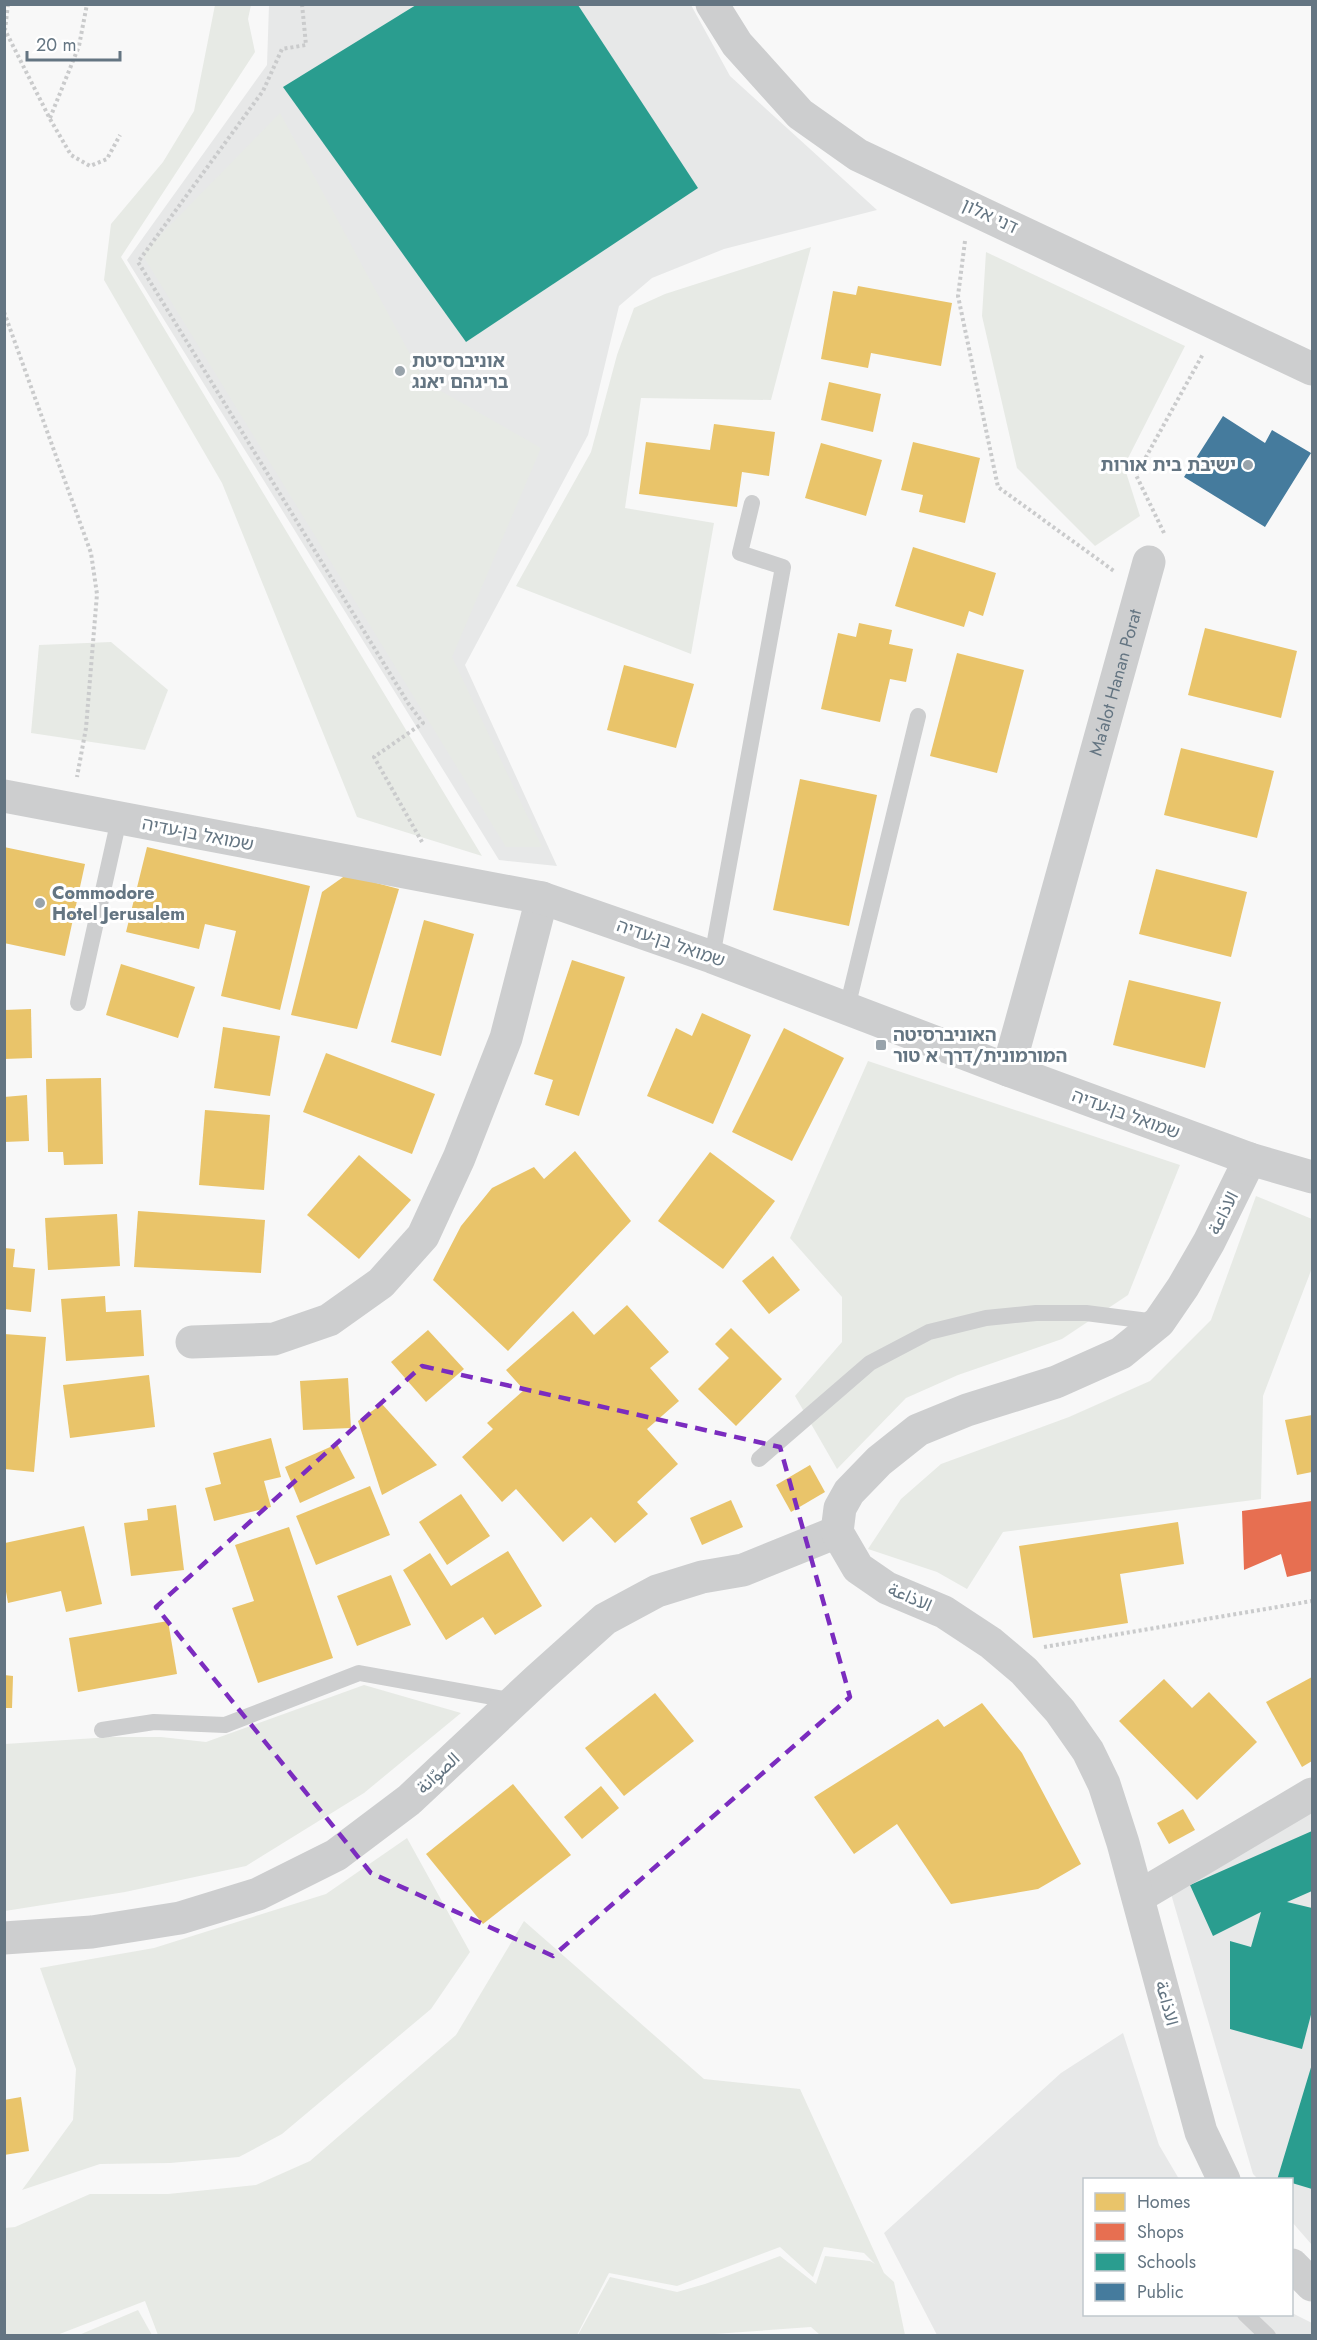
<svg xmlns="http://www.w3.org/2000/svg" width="1317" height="2340" viewBox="0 0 1317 2340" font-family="Jost,Vazirmatn,'Noto Sans Hebrew',sans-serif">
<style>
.built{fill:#e7e8e8}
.green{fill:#e7eae5}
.homes{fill:#e9c46a}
.shops{fill:#e76f51}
.schools{fill:#2a9d8f}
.public{fill:#457b9d}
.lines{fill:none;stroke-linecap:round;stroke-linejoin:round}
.path{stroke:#cacbcc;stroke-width:4;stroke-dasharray:3 3;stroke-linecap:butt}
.service{stroke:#cdcecf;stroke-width:16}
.minor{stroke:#cdcecf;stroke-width:33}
.tertiary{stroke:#cdcecf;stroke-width:33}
.marked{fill:none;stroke:#7b2cbf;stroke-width:4.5;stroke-dasharray:12 8;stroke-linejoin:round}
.poi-dot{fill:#98a3ab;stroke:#fff;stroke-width:2}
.labels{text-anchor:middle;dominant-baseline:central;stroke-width:6;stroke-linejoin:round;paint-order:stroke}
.street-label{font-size:18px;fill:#647582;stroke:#fff}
.poi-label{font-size:18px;font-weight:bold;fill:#647582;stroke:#fff;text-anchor:start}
</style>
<rect width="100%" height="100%" fill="#f8f8f8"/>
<g class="built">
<path d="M269,5H691L730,76L877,210L724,249L652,278L619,306L588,435L465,665L557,866L499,860L127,260L267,65Z"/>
<path d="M1312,1808V2245L1292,2222V2180L1258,2179L1253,2174L1169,1887Z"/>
<path d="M1123,2033L1159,2145L1179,2179L1084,2180V2314H1292V2313L1312,2323V2335H937L884,2233L1061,2073Z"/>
</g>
<g class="green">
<path d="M215,5H251L248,19L255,52L121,257L482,856L357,817L222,483L104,280L111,224L163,162L194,111Z"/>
<path d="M280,113L425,382L541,448L452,657L542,847H506L142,254Z"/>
<path d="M811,247L771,400L641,398L625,508L714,523L691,654L516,586L591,452L617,355L634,308L665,294Z"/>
<path d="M986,252L1185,346L1124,466L1140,516L1095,546L1017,468L982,316Z"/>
<path d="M111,642L168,690L145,750L31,733L39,645Z"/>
<path d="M868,1061L1180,1165L1128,1295L1062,1339L958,1375L906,1398L837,1469L795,1396L842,1342V1297L790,1238Z"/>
<path d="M1256,1196L1312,1219V1268L1263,1396L1261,1499L1003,1532L967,1589L937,1572L868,1549L901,1499L941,1464L1069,1417L1150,1381L1211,1320Z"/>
<path d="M364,1685L461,1713L364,1793L246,1866L125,1892L5,1911V1744L111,1737H161L206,1742Z"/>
<path d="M407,1838L470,1952L431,2009L282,2134L239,2157L170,2163L100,2164L22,2190L73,2120L76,2069L40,1968L154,1948L326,1894Z"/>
<path d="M524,1921L704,2079L800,2089L884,2273L894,2282L905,2335H820L811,2327L686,2336L578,2335L610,2277L677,2292L705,2284L780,2256L816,2284L825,2256L870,2261L875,2264L864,2253L824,2247L813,2277L780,2247L677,2286L609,2273L577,2335H158L145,2301L57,2335H5V2228L15,2227L90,2194H168L256,2185L310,2161L456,2035Z"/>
<path d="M138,2310L152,2335H79Z"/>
</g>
<g class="homes">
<path d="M858,286L952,303L941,366L871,353L868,368L821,359L833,291L856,295Z"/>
<path d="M829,382L881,394L873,432L821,420Z"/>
<path d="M714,424L775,432L769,476L742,472L737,507L639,494L646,442L710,450Z"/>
<path d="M913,442L980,458L965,523L919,512L923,495L901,490Z"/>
<path d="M821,443L882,460L866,516L805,498Z"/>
<path d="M913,547L996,573L983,616L969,611L964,627L895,606Z"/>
<path d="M859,623L892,630L889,644L913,649L906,682L890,679L880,722L821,709L838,633L856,637Z"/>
<path d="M1205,628L1297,651L1281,718L1188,695Z"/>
<path d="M957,653L1024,670L997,773L930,756Z"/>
<path d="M624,665L694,684L676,748L607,730Z"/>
<path d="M1181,748L1274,771L1257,838L1164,815Z"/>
<path d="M800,779L877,795L849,926L773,910Z"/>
<path d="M4,847L85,864L65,956L4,943Z"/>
<path d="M147,847L310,886L280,1010L221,996L236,931L205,924L199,949L126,932Z"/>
<path d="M1156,869L1247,892L1231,957L1139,934Z"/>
<path d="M346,875L399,889L357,1029L291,1015L322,892Z"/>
<path d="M424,920L474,934L441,1056L391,1042Z"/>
<path d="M572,960L625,977L579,1116L545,1105L553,1080L534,1074Z"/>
<path d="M121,964L195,987L178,1038L106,1015Z"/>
<path d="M1129,980L1221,1002L1205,1068L1113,1045Z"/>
<path d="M31,1009L32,1058L4,1059V1010Z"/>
<path d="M702,1013L751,1035L713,1124L647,1096L676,1028L692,1036Z"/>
<path d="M223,1027L280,1036L270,1096L214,1088Z"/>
<path d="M784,1028L844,1058L792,1161L732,1132Z"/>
<path d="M326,1053L435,1094L412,1154L303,1112Z"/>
<path d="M101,1078L103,1164L64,1165L63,1152H48L46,1079Z"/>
<path d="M27,1095L29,1141L4,1142V1097Z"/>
<path d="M205,1110L270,1115L264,1190L199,1185Z"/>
<path d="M575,1151L631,1221L508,1351L433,1280L461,1226L492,1188L534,1167L544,1179Z"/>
<path d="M710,1152L775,1201L723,1269L658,1221Z"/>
<path d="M359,1155L411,1200L359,1259L307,1215Z"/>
<path d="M138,1211L265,1220L261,1273L134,1267Z"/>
<path d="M117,1214L120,1266L48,1270L45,1218Z"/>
<path d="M4,1248L15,1249L13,1267L35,1269L31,1312L4,1309Z"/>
<path d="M773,1256L800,1290L769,1314L742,1281Z"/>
<path d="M105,1296L106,1312L141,1310L144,1356L66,1361L61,1299Z"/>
<path d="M627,1305L669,1352L650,1368L679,1401L647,1429L678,1464L637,1502L648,1514L615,1543L591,1517L563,1542L516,1489L502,1502L462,1457L493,1429L487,1423L524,1390L506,1370L573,1311L594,1335Z"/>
<path d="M731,1328L782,1379L736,1426L698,1389L729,1358L715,1344Z"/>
<path d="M428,1330L464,1369L426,1402L391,1362Z"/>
<path d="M4,1334L46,1337L34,1472L4,1469Z"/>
<path d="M149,1375L155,1427L70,1438L63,1385Z"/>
<path d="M348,1378L351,1428L303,1430L300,1381Z"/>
<path d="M382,1404L437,1465L382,1495L358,1421Z"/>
<path d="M1312,1415V1472L1297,1475L1285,1420Z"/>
<path d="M271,1438L281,1477L264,1481L271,1507L214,1521L205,1488L221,1484L213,1453Z"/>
<path d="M337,1444L355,1478L300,1503L285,1467Z"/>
<path d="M810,1465L825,1492L791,1512L776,1485Z"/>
<path d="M370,1486L390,1535L316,1565L296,1516Z"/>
<path d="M461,1494L490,1536L447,1565L419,1522Z"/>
<path d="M731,1500L743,1527L702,1545L690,1518Z"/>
<path d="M176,1505L184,1570L131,1576L124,1523L148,1520L147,1509Z"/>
<path d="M1178,1522L1184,1564L1120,1574L1128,1623L1033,1638L1019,1546Z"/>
<path d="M84,1526L102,1604L66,1612L61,1591L8,1603L5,1586V1543Z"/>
<path d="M289,1527L333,1658L258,1683L232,1608L254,1601L235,1545Z"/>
<path d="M508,1551L542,1606L495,1635L483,1617L446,1640L403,1570L430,1553L451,1586Z"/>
<path d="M391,1575L411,1625L357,1646L337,1596Z"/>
<path d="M168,1621L177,1674L78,1692L69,1638Z"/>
<path d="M4,1675L13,1676L12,1708H4Z"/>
<path d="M1312,1677V1761L1302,1767L1266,1702Z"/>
<path d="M1164,1679L1192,1708L1209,1692L1257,1742L1197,1800L1119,1721Z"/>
<path d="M655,1693L694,1741L624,1796L585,1748Z"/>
<path d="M982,1703L1022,1753L1081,1864L1038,1889L951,1904L897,1824L854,1854L814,1797L938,1719L944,1727Z"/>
<path d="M513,1784L571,1855L483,1924L426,1854Z"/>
<path d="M601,1786L619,1808L582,1839L564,1817Z"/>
<path d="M1183,1809L1195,1830L1169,1844L1157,1823Z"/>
<path d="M21,2097L29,2151L4,2155V2100Z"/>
</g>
<path class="shops" d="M1312,1501V1571L1287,1577L1281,1554L1244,1570L1242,1511Z"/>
<g class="schools">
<path d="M416,5H578L698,188L466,342L283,87Z"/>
<path d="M1312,1831V1891L1287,1902L1312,1908V2011L1302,2049L1230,2029V1941L1251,1947L1261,1912L1213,1936L1190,1885Z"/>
<path d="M1312,2064V2189L1292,2183V2180H1277Z"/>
</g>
<path class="public" d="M1223,416L1265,443L1272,430L1311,453L1265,527L1184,477Z"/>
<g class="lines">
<g class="path">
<path d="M8,4L5,30L50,119L71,155L90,166L107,159L120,135"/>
<path d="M302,4L306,45L282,49L263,91L138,262L408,703L423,723L374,757L422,842"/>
<path d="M50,118L79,46L87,4"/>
<path d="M965,241L958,296L998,487L1114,571"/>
<path d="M4,312L91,553L97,594L86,728L77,777"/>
<path d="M1164,533L1136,475L1203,354"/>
<path d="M1044,1647L1312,1601"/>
</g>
<g class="service">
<path d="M712,957L783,567L740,553L752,503"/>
<path d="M78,1003L119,819"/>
<path d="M847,1008L918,716"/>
<path d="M759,1459L870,1363L929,1332L986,1318L1036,1313H1086L1156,1322"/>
<path d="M102,1730L154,1722L225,1725L359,1673L515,1701"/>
<path d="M1245,2314L1268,2336"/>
</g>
<g class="minor">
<path d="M712,4L737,44L800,114L858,155L1312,369"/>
<path id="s1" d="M1008,1070L1149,562"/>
<path d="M192,1342L274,1339L329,1320L381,1283L423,1236L459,1158L506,1038L542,898"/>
<path d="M1138,1897L1312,1794"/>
<path d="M4,1938L92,1932L180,1918L258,1894L336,1855L409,1800L537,1680L605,1619L657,1591L702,1577L743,1570L837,1532"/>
<path d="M1224,2180L1201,2132L1123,1843L1104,1784L1088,1751L1060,1711L1024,1671L991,1643L944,1612L887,1588L858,1568L837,1532L840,1508L849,1492L879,1461L918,1430L967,1410L1056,1382L1121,1353L1159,1322L1183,1287L1209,1242L1250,1159"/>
<path d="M1292,2265L1312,2285"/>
</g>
<path class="tertiary" d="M4,796L542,898L712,957L1008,1070L1250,1159L1312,1177"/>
</g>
<path class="marked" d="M422,1366L780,1447L850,1697L553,1956L371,1873L156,1607Z"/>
<g class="poi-dot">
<circle cx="400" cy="371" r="6"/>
<circle cx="1248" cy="465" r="6"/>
<circle cx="40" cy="903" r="6"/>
<rect x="875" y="1039" width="12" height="12" rx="3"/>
</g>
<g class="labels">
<g class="street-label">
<text transform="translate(990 216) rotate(25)">דני אלון</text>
<text stroke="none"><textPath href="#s1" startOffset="402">Ma’alot Hanan Porat</textPath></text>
<text transform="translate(198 834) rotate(11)">שמואל בן-עדיה</text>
<text transform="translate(671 943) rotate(19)">שמואל בן-עדיה</text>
<text transform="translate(1126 1114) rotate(20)">שמואל בן-עדיה</text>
<text transform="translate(1223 1213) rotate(-63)">الاذاعة</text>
<text transform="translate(910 1597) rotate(24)">الاذاعة</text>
<text transform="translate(438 1773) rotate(-43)">الصوّانة</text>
<text transform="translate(1167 2003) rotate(75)">الاذاعة</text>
</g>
<g class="poi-label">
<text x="412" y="361">אוניברסיטת<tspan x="412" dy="21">בריגהם יאנג</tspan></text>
<text x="1236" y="465" text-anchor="end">ישיבת בית אורות</text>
<text x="52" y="893">Commodore<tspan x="52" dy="21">Hotel Jerusalem</tspan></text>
<text x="893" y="1035">האוניברסיטה<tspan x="893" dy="21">המורמונית/דרך א טור</tspan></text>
</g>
</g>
<rect width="1317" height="2340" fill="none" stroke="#647582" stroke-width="12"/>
<rect x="1083" y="2178" width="210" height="138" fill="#ffffff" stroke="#c1c8cd" stroke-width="1.5"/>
<rect x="1095" y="2193" width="30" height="18" fill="#e9c46a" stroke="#c1c8cd" stroke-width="1.5"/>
<text x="1137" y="2208" font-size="18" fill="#647582">Homes</text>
<rect x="1095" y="2223" width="30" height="18" fill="#e76f51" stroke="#c1c8cd" stroke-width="1.5"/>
<text x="1137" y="2238" font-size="18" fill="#647582">Shops</text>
<rect x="1095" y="2253" width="30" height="18" fill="#2a9d8f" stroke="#c1c8cd" stroke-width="1.5"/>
<text x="1137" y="2268" font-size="18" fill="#647582">Schools</text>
<rect x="1095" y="2283" width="30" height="18" fill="#457b9d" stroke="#c1c8cd" stroke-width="1.5"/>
<text x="1137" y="2298" font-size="18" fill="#647582">Public</text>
<path d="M27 51v9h93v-9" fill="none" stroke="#647582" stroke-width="3"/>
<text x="36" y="51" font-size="18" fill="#647582" stroke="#ffffff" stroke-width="4.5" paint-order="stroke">20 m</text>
</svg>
